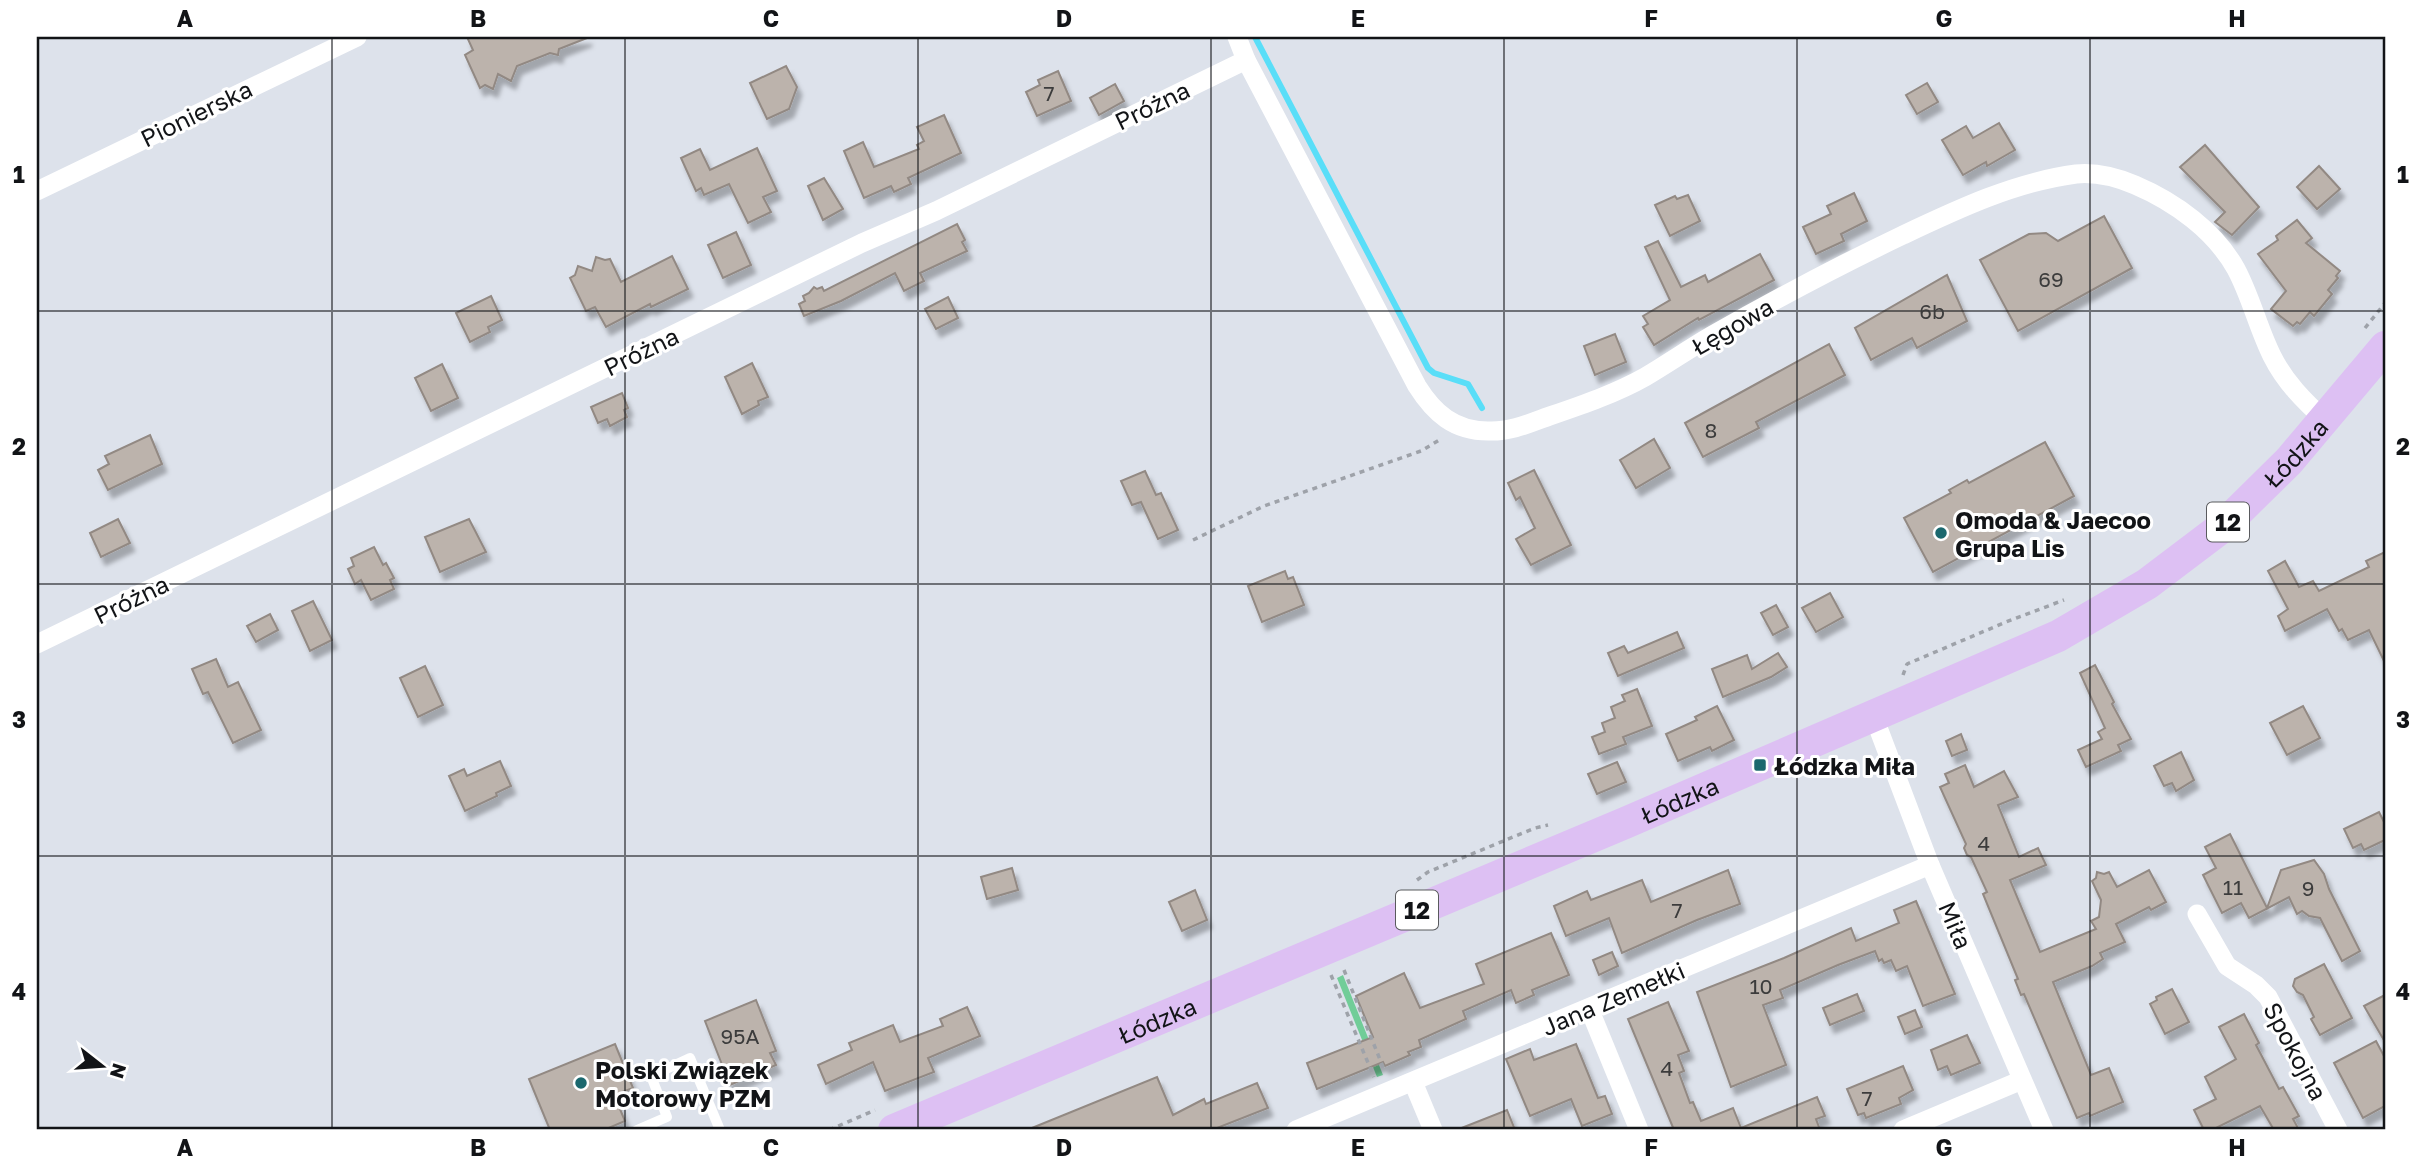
<svg xmlns="http://www.w3.org/2000/svg" width="2422" height="1167" viewBox="0 0 2422 1167" font-family="'Golos Text',sans-serif">
<style>
.green{fill:#71cd98}
.lines{fill:none;stroke-linecap:round;stroke-linejoin:round}
.stream{stroke:#59def8;stroke-width:6}
.building{fill:#bcb3ac;stroke:#928983;stroke-width:2;filter:url(#shadow)}
.path{stroke:#9ea2a9;stroke-width:3.5;stroke-dasharray:5 5;stroke-linecap:butt}
.lane{stroke:#fff;stroke-width:10}
.street{stroke:#fff;stroke-width:19}
.primary{stroke:#ddc0f3;stroke-width:32}
.grid{fill:none;stroke:#121417;stroke-width:2;stroke-opacity:0.55}
.poi-dot{fill:#1b686e;stroke:#fff;stroke-width:2.5}
.labels{text-anchor:middle;dominant-baseline:central;stroke-width:6;stroke-linejoin:round;paint-order:stroke}
.number-label{font-size:21px;fill:#3c3c3c}
.shield{fill:#fff;stroke:#595a5d;stroke-width:2}
.shield-label{font-size:23px;font-weight:bold;fill:#121417}
.street-label{font-size:24px;fill:#121417;stroke:#fff}
.poi-label{font-size:24px;font-weight:bold;fill:#121417;stroke:#fff;text-anchor:start}
.neatline{fill:none;stroke:#121417;stroke-width:2.5}
.grid-label{font-size:23px;text-anchor:middle;font-weight:bold;fill:#121417}
</style>
<defs>
<filter id="shadow"><feDropShadow dx="4.5" dy="8" stdDeviation="2" flood-color="#0004"/></filter>
</defs>
<rect width="100%" height="100%" fill="#dde2eb"/>
<path class="green" d="M1343,975L1383,1075L1377,1077L1337,978Z"/>
<g class="lines">
<path class="stream" d="M1255,37L1428,368L1434,373L1468,384L1482,408"/>
</g>
<g class="building">
<path d="M467,37H587V38L559,49L558,55L550,53L517,66L511,81L498,74L493,89L485,85L480,88L465,55L473,50Z"/>
<path d="M786,66L797,87L789,109L767,119L750,83Z"/>
<path d="M1058,71L1071,101L1037,116L1026,92L1040,85L1038,80Z"/>
<path d="M1927,83L1938,102L1917,114L1906,95Z"/>
<path d="M1115,84L1124,101L1099,115L1090,98Z"/>
<path d="M944,115L961,153L908,178L911,184L894,192L891,186L864,198L844,151L863,142L874,167L919,149L917,145L924,141L917,127Z"/>
<path d="M1999,123L2015,150L1987,166L1986,162L1963,175L1942,140L1966,126L1973,138Z"/>
<path d="M2205,145L2259,207L2232,235L2215,222L2225,212L2180,167Z"/>
<path d="M757,148L777,191L763,197L771,212L748,223L729,184L704,195L701,188L696,191L681,158L700,149L710,170Z"/>
<path d="M2319,166L2340,189L2317,209L2297,187Z"/>
<path d="M824,178L843,209L823,220L808,186Z"/>
<path d="M1854,193L1867,221L1841,234L1844,241L1816,254L1803,227L1831,214L1827,206Z"/>
<path d="M1688,195L1700,221L1670,236L1655,205L1675,196L1677,199Z"/>
<path d="M2104,216L2132,268L2018,331L1980,260L2029,234L2046,233L2058,241Z"/>
<path d="M2297,220L2312,238L2306,243L2340,271L2336,276L2338,278L2328,290L2332,294L2314,316L2310,312L2300,324L2297,322L2293,326L2271,309L2286,291L2258,254L2278,240L2276,236Z"/>
<path d="M957,224L965,240L962,242L967,251L920,273L924,281L904,291L895,273L841,301L804,316L799,304L805,301L803,296L809,293L814,287L817,289L822,287L824,291Z"/>
<path d="M736,232L751,265L723,278L708,245Z"/>
<path d="M1658,241L1681,287L1705,275L1708,282L1760,254L1774,280L1699,320L1698,318L1654,345L1643,327L1648,324L1643,316L1670,300L1645,247Z"/>
<path d="M672,256L688,289L651,307L650,304L606,327L595,307L586,311L570,278L575,275L578,266L592,271L596,257L605,260L610,259L621,282Z"/>
<path d="M1947,275L1967,321L1917,348L1912,338L1871,360L1855,328Z"/>
<path d="M491,296L502,320L488,327L490,332L470,342L456,313Z"/>
<path d="M948,297L958,318L936,329L925,309Z"/>
<path d="M1615,334L1626,362L1595,375L1584,346Z"/>
<path d="M1829,344L1845,375L1756,422L1759,428L1703,457L1685,423Z"/>
<path d="M752,363L768,397L758,401L759,405L742,414L725,377Z"/>
<path d="M442,364L458,398L431,411L415,378Z"/>
<path d="M622,393L628,408L624,410L627,417L610,426L607,419L598,423L591,407Z"/>
<path d="M150,435L162,464L108,490L98,470L109,464L105,456Z"/>
<path d="M1654,439L1670,468L1636,488L1620,460Z"/>
<path d="M2045,442L2074,496L1933,572L1904,518L1951,493L1949,490L1967,480L1969,483Z"/>
<path d="M1534,470L1571,545L1531,565L1516,539L1535,528L1520,497L1516,500L1508,483Z"/>
<path d="M1145,471L1156,495L1161,493L1178,530L1158,539L1141,502L1132,505L1121,481Z"/>
<path d="M118,519L130,543L101,557L90,533Z"/>
<path d="M469,519L486,552L440,572L425,537Z"/>
<path d="M374,547L383,565L386,563L394,578L390,580L394,589L371,600L361,580L355,584L348,569L354,566L351,558Z"/>
<path d="M2385,552V663L2369,630L2348,640L2342,629L2339,631L2327,609L2285,631L2278,616L2288,609L2268,571L2285,561L2299,587L2313,581L2319,591L2369,567L2366,561Z"/>
<path d="M1285,571L1288,579L1293,577L1304,605L1262,622L1248,586Z"/>
<path d="M1830,593L1843,617L1816,632L1802,608Z"/>
<path d="M313,601L332,640L310,651L292,611Z"/>
<path d="M1776,605L1788,627L1773,635L1761,613Z"/>
<path d="M270,614L278,630L256,642L247,626Z"/>
<path d="M1677,632L1684,648L1618,676L1608,653L1624,646L1628,653Z"/>
<path d="M1778,653L1787,667L1771,677L1723,697L1712,669L1747,655L1752,669Z"/>
<path d="M216,659L228,687L238,682L261,730L233,743L208,692L203,694L192,669Z"/>
<path d="M2095,665L2114,702L2112,704L2131,739L2118,745L2121,751L2086,767L2078,750L2102,739L2098,732L2105,728L2080,673Z"/>
<path d="M425,666L443,705L418,717L400,678Z"/>
<path d="M1637,689L1652,726L1623,737L1626,744L1599,754L1592,737L1605,732L1602,723L1615,718L1611,707L1625,701L1622,695Z"/>
<path d="M1717,706L1734,740L1712,751L1710,747L1678,761L1666,734L1697,720L1695,717Z"/>
<path d="M2303,706L2320,738L2287,755L2270,723Z"/>
<path d="M1961,734L1967,750L1952,756L1946,741Z"/>
<path d="M2181,752L2194,780L2176,791L2172,783L2164,786L2154,766Z"/>
<path d="M500,761L511,786L496,793L497,796L465,811L449,776L464,769L467,776Z"/>
<path d="M1617,762L1626,782L1597,794L1588,774Z"/>
<path d="M1965,765L1974,787L2004,771L2018,797L1998,805L2019,857L2038,848L2046,865L2010,880L2040,952L2096,929L2091,921L2099,917L2101,900L2092,881L2096,878L2097,872L2104,874L2109,872L2117,887L2149,870L2166,902L2151,910L2149,907L2116,924L2125,942L2100,953L2103,959L2092,966L2053,982L2091,1075L2109,1068L2123,1102L2090,1116L2089,1113L2077,1118L2024,994L2021,995L2015,980L2018,979L1983,894L1987,892L1971,857L1967,855L1964,848L1966,844L1940,787L1949,783L1945,774Z"/>
<path d="M2379,812L2385,824V840L2364,850L2361,844L2353,848L2344,829Z"/>
<path d="M2230,834L2267,908L2281,870L2314,860L2324,874L2329,889L2360,951L2342,961L2320,918L2309,916L2302,911L2297,914L2289,897L2249,918L2241,903L2222,913L2203,875L2216,868L2205,847Z"/>
<path d="M1012,868L1018,890L987,899L981,877Z"/>
<path d="M1728,870L1740,904L1697,920L1622,953L1609,918L1566,936L1554,906L1587,891L1591,900L1642,880L1651,902Z"/>
<path d="M1195,890L1207,920L1182,931L1169,902Z"/>
<path d="M1916,901L1955,994L1923,1006L1907,966L1896,971L1891,960L1884,963L1882,959L1879,961L1875,951L1838,965L1780,990L1783,998L1763,1005L1786,1065L1731,1087L1697,992L1784,958L1851,928L1856,941L1899,923L1894,910Z"/>
<path d="M1551,933L1569,975L1532,990L1534,995L1516,1003L1511,990L1463,1011L1466,1019L1419,1040L1421,1047L1408,1052L1410,1055L1385,1066L1383,1062L1317,1089L1307,1063L1373,1037L1356,996L1404,973L1420,1008L1484,984L1476,964Z"/>
<path d="M1612,952L1618,966L1599,975L1593,960Z"/>
<path d="M2324,964L2352,1018L2320,1035L2311,1019L2314,1017L2303,995L2297,992L2293,986L2295,979Z"/>
<path d="M2172,989L2189,1022L2165,1034L2150,1004L2157,1000L2156,997Z"/>
<path d="M1857,994L1864,1011L1830,1025L1823,1008Z"/>
<path d="M2385,995V1042L2364,1006Z"/>
<path d="M756,1000L776,1051L770,1053L776,1065L730,1085L705,1021Z"/>
<path d="M1668,1002L1689,1051L1678,1055L1684,1071L1679,1073L1690,1103L1693,1102L1701,1121L1733,1108L1741,1128L1817,1097L1825,1116L1816,1119L1820,1130H1674L1628,1019Z"/>
<path d="M967,1007L980,1036L928,1058L934,1072L885,1091L873,1062L826,1084L818,1065L852,1050L849,1043L893,1025L900,1042L943,1026L940,1019Z"/>
<path d="M1915,1010L1922,1027L1905,1034L1898,1017Z"/>
<path d="M2244,1014L2259,1043L2256,1045L2279,1089L2283,1087L2299,1116L2293,1119L2299,1130H2274L2260,1106L2212,1130H2204L2194,1110L2216,1099L2205,1077L2236,1059L2219,1027Z"/>
<path d="M1967,1035L1980,1063L1951,1075L1947,1066L1938,1070L1931,1050Z"/>
<path d="M2376,1041L2385,1058V1106L2363,1118L2334,1063Z"/>
<path d="M615,1044L633,1088L614,1095L625,1121L604,1130H550L529,1079Z"/>
<path d="M1576,1044L1598,1098L1605,1096L1612,1114L1582,1126L1571,1099L1530,1116L1506,1059L1530,1049L1534,1060Z"/>
<path d="M1903,1066L1913,1090L1899,1098L1901,1104L1866,1118L1864,1113L1858,1115L1847,1089Z"/>
<path d="M1157,1077L1173,1115L1204,1099L1206,1104L1257,1083L1268,1108L1212,1130H1027Z"/>
<path d="M1507,1110L1515,1130H1459V1129Z"/>
</g>
<g class="lines">
<g class="path">
<path d="M2365,328L2385,303"/>
<path d="M1193,540L1264,506L1421,451L1441,439"/>
<path d="M1903,675L1907,664L2006,622L2064,600"/>
<path d="M1417,880L1428,872L1535,828L1548,825"/>
<path d="M1344,970L1385,1072"/>
<path d="M1331,975L1374,1077"/>
<path d="M829,1130L875,1110"/>
</g>
<path class="lane" d="M637,1130L667,1117L651,1076L690,1058L720,1130"/>
<g class="street">
<path d="M1237,37L1246,60L1417,386C1434,413 1454,431 1488,431C1509,432 1528,424 1547,417C1579,406 1615,394 1645,377C1667,364 1689,349 1711,336C1774,300 1838,266 1903,235C1958,209 2015,182 2076,174C2096,172 2116,177 2135,185C2175,202 2215,231 2236,269C2251,297 2258,328 2272,356C2285,382 2304,401 2325,420"/>
<path d="M37,191L357,37"/>
<path d="M37,644L862,243L936,211L1246,60"/>
<path d="M1874,717L1930,865L2044,1130"/>
<path d="M2197,914L2227,966L2256,985L2268,997L2338,1130"/>
<path d="M1589,1008L1639,1130"/>
<path d="M1413,1082L1433,1130"/>
<path d="M1296,1130L1930,865"/>
<path d="M1903,1130L2022,1080"/>
</g>
<path class="primary" id="s1" d="M894,1130L1625,823L2058,636L2147,584L2221,528L2289,461L2385,347"/>
</g>
<path class="grid" d="M332,37V1130M625,37V1130M918,37V1130M1211,37V1130M1504,37V1130M1797,37V1130M2090,37V1130M37,311H2385M37,584H2385M37,856H2385"/>
<g class="poi-dot">
<circle cx="1941" cy="533" r="7"/>
<rect x="1753" y="758" width="14" height="14" rx="3.5"/>
<circle cx="581" cy="1083" r="7"/>
</g>
<g class="labels">
<g class="number-label">
<text x="1049" y="93">7</text>
<text x="2051" y="279">69</text>
<text x="1932" y="311">6b</text>
<text x="1711" y="430">8</text>
<text x="1984" y="843">4</text>
<text x="2233" y="887">11</text>
<text x="2308" y="888">9</text>
<text x="1677" y="910">7</text>
<text x="1761" y="986">10</text>
<text x="740" y="1036">95A</text>
<text x="1667" y="1068">4</text>
<text x="1867" y="1098">7</text>
</g>
<g class="shield">
<rect x="2207" y="502.5" width="42" height="39" rx="5"/>
<rect x="1396" y="890.5" width="42" height="39" rx="5"/>
</g>
<g class="shield-label">
<text x="2228" y="522">12</text>
<text x="1417" y="910">12</text>
</g>
<g class="street-label">
<text transform="translate(1152 105) rotate(-26)">Próżna</text>
<text transform="translate(196 113) rotate(-26)">Pionierska</text>
<text transform="translate(1732 326) rotate(-30)">Łęgowa</text>
<text transform="translate(641 351) rotate(-26)">Próżna</text>
<text stroke="none"><textPath href="#s1" startOffset="1566">Łódzka</textPath></text>
<text transform="translate(131 599) rotate(-26)">Próżna</text>
<text stroke="none"><textPath href="#s1" startOffset="852">Łódzka</textPath></text>
<text transform="translate(1956 925) rotate(67)">Miła</text>
<text transform="translate(1613 998) rotate(-23)">Jana Zemełki</text>
<text stroke="none"><textPath href="#s1" startOffset="285">Łódzka</textPath></text>
<text transform="translate(2296 1051) rotate(62)">Spokojna</text>
</g>
<g class="poi-label">
<text x="1955" y="519">Omoda &amp; Jaecoo<tspan x="1955" dy="28">Grupa Lis</tspan></text>
<text x="1774" y="765">Łódzka Miła</text>
<text x="595" y="1069">Polski Związek<tspan x="595" dy="28">Motorowy PZM</tspan></text>
</g>
</g>
<rect width="2422" height="1167" fill="none" stroke="#ffffff" stroke-width="77"/>
<g transform="translate(102 1066) rotate(107)" stroke="#ffffff" stroke-width="5" paint-order="stroke">
<path d="M0-5L12 26L0 18L-12 26Z" fill="#121417"/>
<text y="-10" font-size="19" font-weight="bold" text-anchor="middle" fill="#121417">N</text>
</g>
<rect x="38" y="38" width="2346" height="1090" class="neatline"/>
<g class="grid-label">
<text x="185" y="27">A</text>
<text x="478" y="27">B</text>
<text x="771" y="27">C</text>
<text x="1064" y="27">D</text>
<text x="1358" y="27">E</text>
<text x="1651" y="27">F</text>
<text x="1944" y="27">G</text>
<text x="2237" y="27">H</text>
<text x="19" y="183">1</text>
<text x="2403" y="183">1</text>
<text x="19" y="455">2</text>
<text x="2403" y="455">2</text>
<text x="19" y="728">3</text>
<text x="2403" y="728">3</text>
<text x="19" y="1000">4</text>
<text x="2403" y="1000">4</text>
<text x="185" y="1156">A</text>
<text x="478" y="1156">B</text>
<text x="771" y="1156">C</text>
<text x="1064" y="1156">D</text>
<text x="1358" y="1156">E</text>
<text x="1651" y="1156">F</text>
<text x="1944" y="1156">G</text>
<text x="2237" y="1156">H</text>
</g>
</svg>
